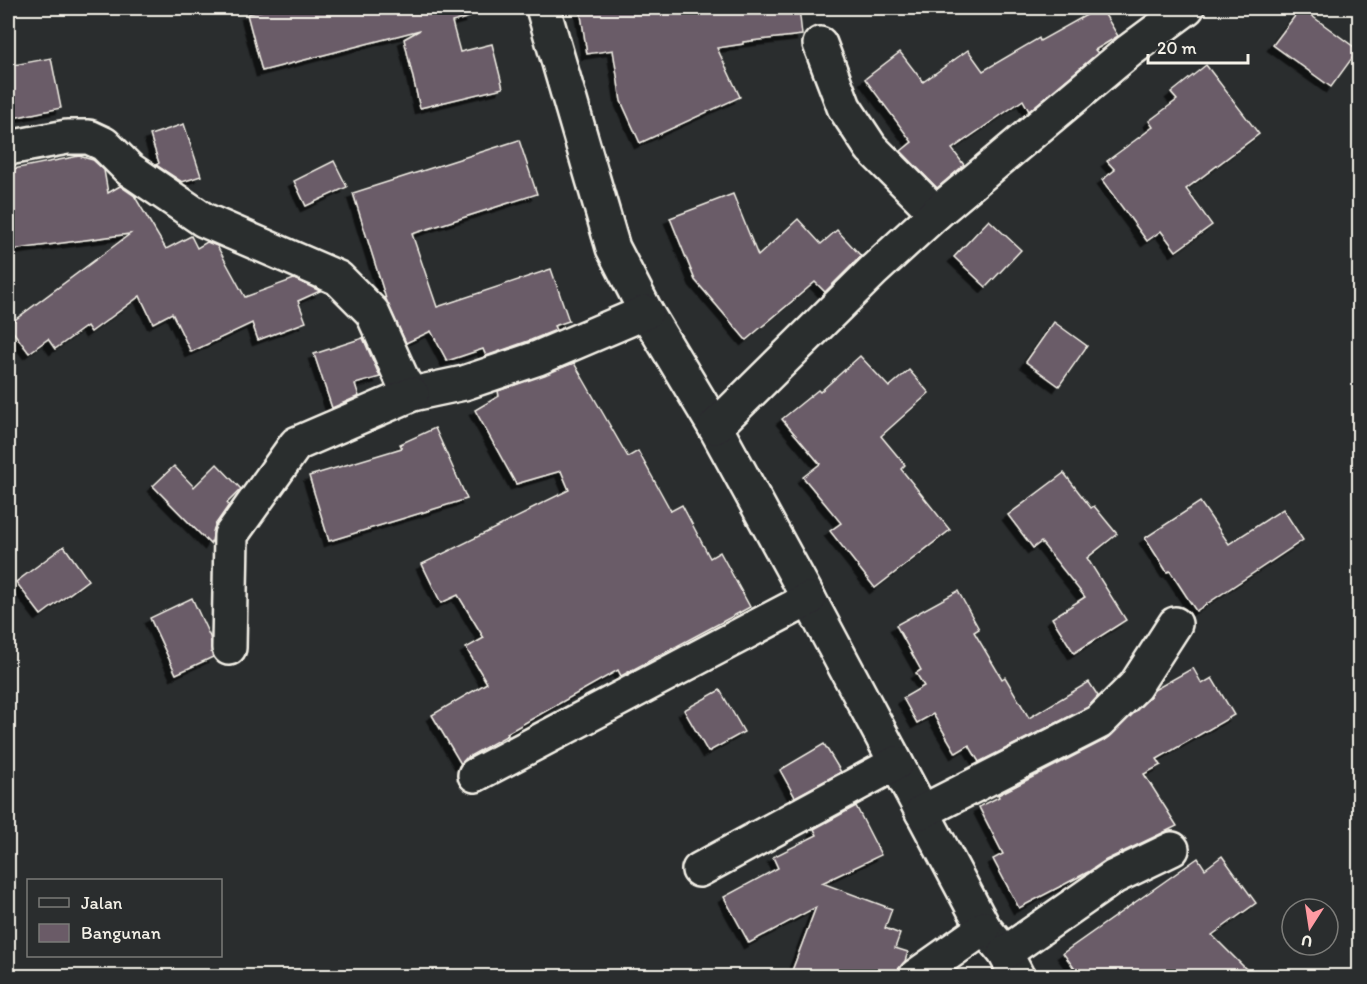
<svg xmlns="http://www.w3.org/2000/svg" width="1367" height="984" viewBox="0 0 1367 984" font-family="Itim,sans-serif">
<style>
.building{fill:#6a5b67;stroke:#f4f1e8;stroke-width:1.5;filter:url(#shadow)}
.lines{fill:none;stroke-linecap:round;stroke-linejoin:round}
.minor-casing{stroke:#f4f1e8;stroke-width:38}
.minor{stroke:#2a2d2e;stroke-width:33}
</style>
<defs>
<filter id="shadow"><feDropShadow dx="-5.5" dy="5.5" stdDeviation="0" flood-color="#0009"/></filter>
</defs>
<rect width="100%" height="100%" fill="#2a2d2e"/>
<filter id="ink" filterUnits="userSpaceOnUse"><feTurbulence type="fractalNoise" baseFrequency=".0167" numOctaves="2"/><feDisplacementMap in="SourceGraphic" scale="12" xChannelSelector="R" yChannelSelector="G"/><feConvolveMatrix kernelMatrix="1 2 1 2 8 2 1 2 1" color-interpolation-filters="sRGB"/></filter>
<g filter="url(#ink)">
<g class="building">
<path d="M273,8H469L470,17L452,22L460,52L492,44L503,88L420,108L404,39L420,30L262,71L247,14Z"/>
<path d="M580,8H799L802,35L743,42V44L717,48L740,97L640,143L621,101L613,50L587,54Z"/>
<path d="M1099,8H1101L1118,36L1095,50L1098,53L1029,111L1023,100L952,149L964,165L937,188L901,151L912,142L865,79L900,52L923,82L968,50L983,71L1039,38L1040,41Z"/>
<path d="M1301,8L1358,50L1331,87L1273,45Z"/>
<path d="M51,58L61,108L8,119V66Z"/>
<path d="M1206,65L1259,134L1186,189L1212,225L1176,251L1161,231L1147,241L1102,180L1115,170L1107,161L1153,127L1149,121L1177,100L1171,93Z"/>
<path d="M184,124L201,176L182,182L156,165L159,163L150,135Z"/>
<path d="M519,140L537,194L412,234L437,307L551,269L569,321L554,326L556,330L531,340L486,356L483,349L447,361L431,331L406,343L387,302L353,193Z"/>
<path d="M79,156L93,160L104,170L108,193L120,186L136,197H135L166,249L191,236L197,248L207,242L217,246L245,297L294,279L320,291L298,301L306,322L258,340L252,323L191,352L172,313L153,323L140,296L91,332L87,326L55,349L48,339L29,353L8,325L130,234L11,250L8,223V170Z"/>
<path d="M334,161L347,187L306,206L294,181Z"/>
<path d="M733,194L758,256L798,219L821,244L837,230L861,256L825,292L815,282L746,340L695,280L670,218Z"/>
<path d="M989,220L1021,250L986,287L954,257Z"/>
<path d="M1054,322L1087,346L1059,386L1026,362Z"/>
<path d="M363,338L380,377L355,384L359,396L332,408L314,354Z"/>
<path d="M860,356L889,387L909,370L929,393L881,436L905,465L901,469L950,530L875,588L830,531L841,523L803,477L820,464L782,419L818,390L820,392Z"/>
<path d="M574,363L628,457L638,451L671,511L682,505L710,558L720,552L750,607L621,676L618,670L507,733L508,735L466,758L461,764L432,715L487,683L466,648L484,638L458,595L441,603L422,564L530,511V509L569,490L561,471L516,484L475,410L499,396L498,391Z"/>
<path d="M435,428L467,499L329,541L309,476L402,448L400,444Z"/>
<path d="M217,464L241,489L227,503L229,505L215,525L212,541L210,544L153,486L174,466L194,487Z"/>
<path d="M1064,473L1091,508L1094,506L1117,534L1087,558L1126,620L1074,653L1052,618L1085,597L1041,542L1033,548L1008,515Z"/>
<path d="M1200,502L1229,544L1283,509L1303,540L1196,611L1170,571L1167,572L1145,538Z"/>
<path d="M64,546L88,580L41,615L16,582Z"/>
<path d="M958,591L979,629L974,632L1002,679L1005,677L1029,718L1089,682L1098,696L1088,707L979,762L969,745L956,753L933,714L917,723L903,698L924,686L916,673L921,670L896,625Z"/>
<path d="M192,598L210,637L213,657L176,674L150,618Z"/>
<path d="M1193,668L1202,684L1212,678L1234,715L1157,759L1161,765L1144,774L1177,826L1106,860L1088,872L1019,908L993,859L1003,854L979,807L999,797L998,795L1107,739L1148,699L1154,690Z"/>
<path d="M720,690L744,732L708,752L684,710Z"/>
<path d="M824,744L841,772L795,797L780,770Z"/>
<path d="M856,806L881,855L822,883L892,909L885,928L900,934L895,948L908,952L905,961L899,968L897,976H790L816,907L749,943L724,897L778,868L773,857L817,835L814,829Z"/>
<path d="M1222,856L1256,903L1212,935L1253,976H1080L1063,953L1198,858L1205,869Z"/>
</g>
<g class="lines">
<g class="minor-casing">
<g id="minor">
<path d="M543,8L613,248L646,312L715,427L809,599L984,928L1005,953L1017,976"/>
<path d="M820,44L844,107L871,148L936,213"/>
<path d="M8,148L67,137H89L104,144L129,169L204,220L338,278L372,312L403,381L412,394L464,383L538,358L646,312"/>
<path d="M715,427L874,270L936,213L1129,51L1187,8"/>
<path d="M229,648L231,535L296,444L412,394"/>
<path d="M475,775L809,599"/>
<path d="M922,812L1099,722L1135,686L1175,624"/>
<path d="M699,870L896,763"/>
<path d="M1005,953L1114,877L1172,849"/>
<path d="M916,976L984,928"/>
</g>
</g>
<use href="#minor" class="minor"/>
</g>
</g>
<rect width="1367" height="984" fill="none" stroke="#2a2d2e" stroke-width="30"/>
<rect x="15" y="15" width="1337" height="954" fill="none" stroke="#f4f1e8" stroke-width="2" filter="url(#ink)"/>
<rect x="27" y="879" width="195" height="78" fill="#2a2d2e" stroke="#7b7b78" stroke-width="1.5"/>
<rect x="39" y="898" width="30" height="9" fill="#2a2d2e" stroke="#7b7b78" stroke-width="1.5"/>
<text x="81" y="909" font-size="18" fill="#f4f1e8">Jalan</text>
<rect x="39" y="924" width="30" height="18" fill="#6a5b67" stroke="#7b7b78" stroke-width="1.5"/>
<text x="81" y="939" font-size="18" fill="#f4f1e8">Bangunan</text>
<g transform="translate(1310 927) rotate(192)"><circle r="28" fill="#2a2d2e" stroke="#7b7b78" stroke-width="1.5"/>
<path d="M0-4.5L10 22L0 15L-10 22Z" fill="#ff9aa2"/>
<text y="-9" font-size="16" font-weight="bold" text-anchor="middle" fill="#f4f1e8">U</text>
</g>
<path d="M1148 54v9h100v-9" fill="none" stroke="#f4f1e8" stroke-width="3"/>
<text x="1157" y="54" font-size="18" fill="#f4f1e8" stroke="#2a2d2e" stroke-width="4.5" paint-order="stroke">20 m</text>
</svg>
